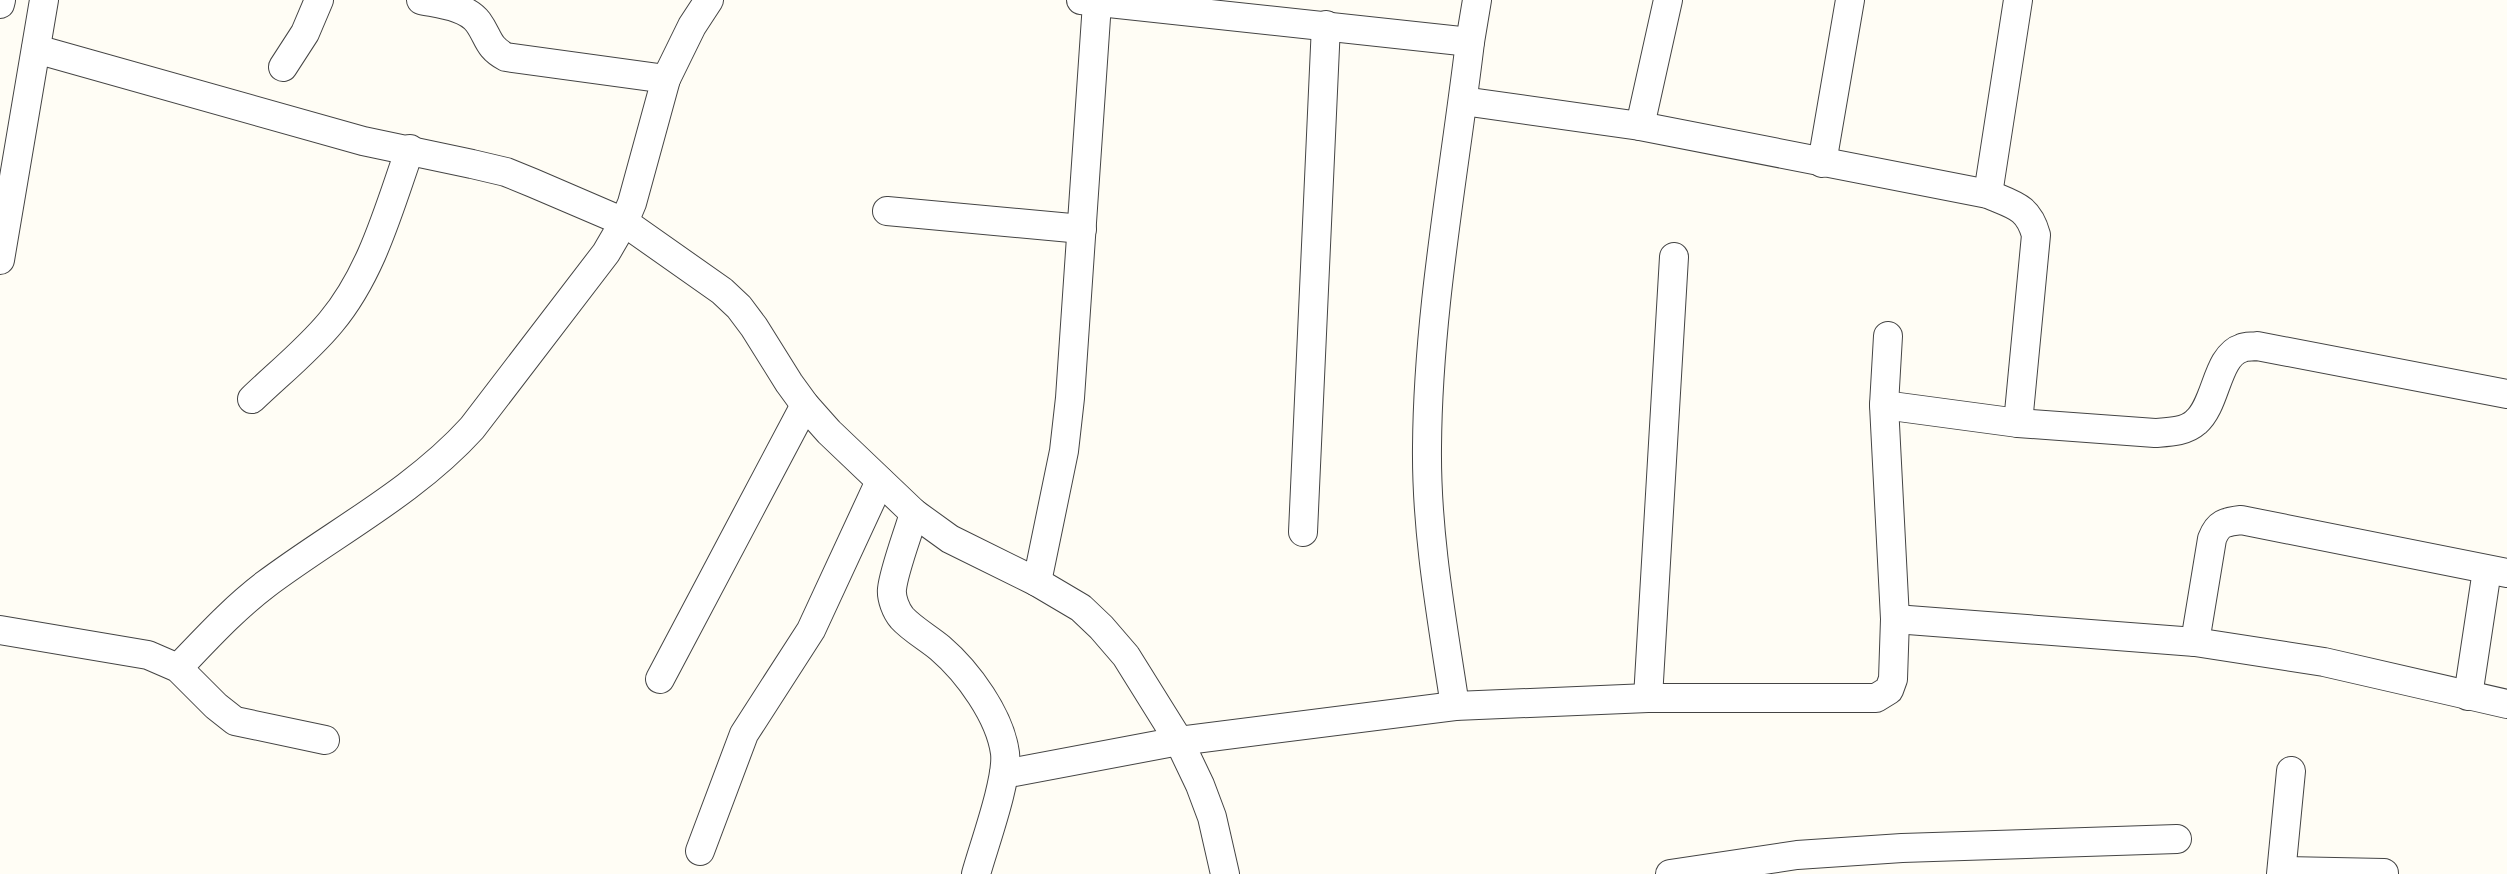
<svg xmlns="http://www.w3.org/2000/svg" width="2507" height="874" viewBox="0 0 2507 874" font-family="Merriweather,serif">
<style>
.lines{fill:none;stroke-linecap:round;stroke-linejoin:round}
.minor-casing{stroke:#444;stroke-width:30}
.tertiary-casing{stroke:#444;stroke-width:30}
.minor{stroke:#fff;stroke-width:28}
.tertiary{stroke:#fff;stroke-width:28}
</style>
<rect width="100%" height="100%" fill="#fffdf5"/>
<g class="lines">
<g class="minor-casing">
<g id="minor">
<path d="M421,0C439,4 466,6 478,22C489,37 487,47 506,57L666,79"/>
<path d="M1081,0L1470,42"/>
<path d="M36,49L363,141L472,164L506,172L533,183L624,222L722,291L739,307L754,327L789,383L805,405L829,432L914,513L950,539L1037,582L1081,608L1101,627L1126,656L1179,741L1200,785L1212,817L1225,874"/>
<path d="M283,67L305,33L319,0"/>
<path d="M1463,101L1640,126L1988,194C2013,205 2028,206 2036,235L2018,423"/>
<path d="M1640,126L1668,0"/>
<path d="M1822,163L1850,0"/>
<path d="M1988,194L2018,0"/>
<path d="M887,211L1082,229"/>
<path d="M252,399C278,374 308,350 331,322C372,273 389,208 410,149"/>
<path d="M1884,405L2018,423L2155,433C2169,432 2185,432 2196,422C2217,404 2216,356 2242,348C2246,346 2253,347 2257,346L2507,394"/>
<path d="M914,513C908,534 894,570 892,589C891,598 896,611 902,618C912,629 928,638 940,648C968,672 1000,716 1005,753C1008,780 984,845 976,874"/>
<path d="M1303,532L1326,25"/>
<path d="M1037,582L1064,451L1070,398L1097,3"/>
<path d="M1895,619L2195,642L2324,662L2507,704"/>
<path d="M0,630L148,655L178,668L216,706L235,721L325,740"/>
<path d="M2195,642L2212,539C2218,523 2225,522 2241,520L2507,573"/>
<path d="M178,668C206,639 233,609 266,584C334,533 414,492 472,428L606,253L624,222L632,203L666,79L692,26L709,0"/>
<path d="M660,679L805,405"/>
<path d="M2468,696L2487,570"/>
<path d="M1648,698L1674,257"/>
<path d="M1455,706C1442,620 1426,534 1427,447C1428,311 1454,176 1470,42L1477,0"/>
<path d="M1004,774L1179,741L1455,706L1648,698H1876L1889,690L1893,679L1895,619L1884,405L1888,336"/>
<path d="M700,851L744,734L811,630L880,481"/>
<path d="M2282,871L2384,873"/>
<path d="M1670,874L1797,855L1902,848L2177,839"/>
<path d="M2281,874L2291,771"/>
</g>
</g>
<g class="tertiary-casing">
<g id="tertiary">
<path d="M0,4L1,0"/>
<path d="M0,260L44,0"/>
</g>
</g>
<use href="#minor" class="minor"/>
<use href="#tertiary" class="tertiary"/>
</g>
</svg>
